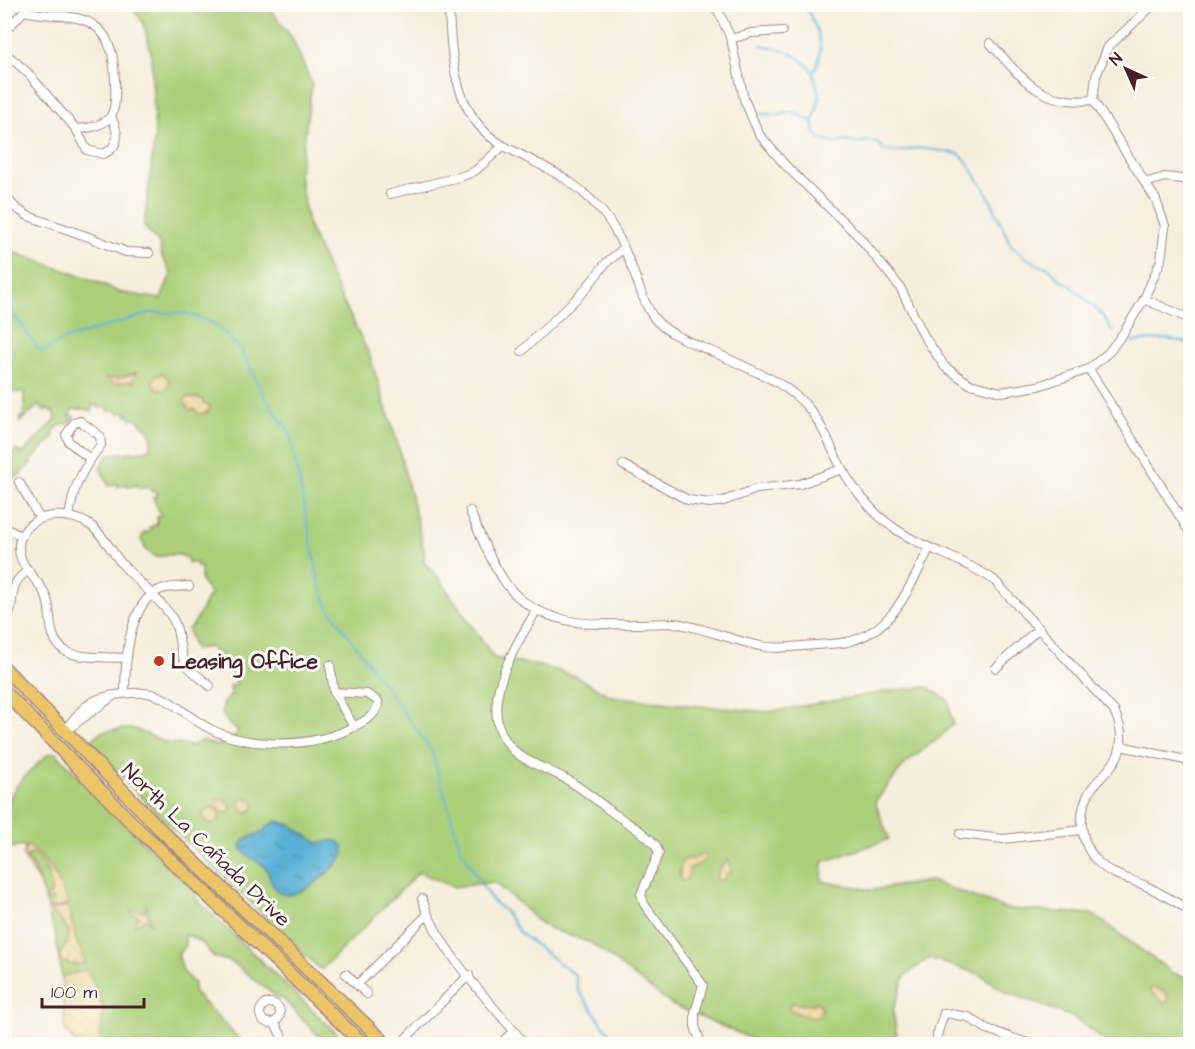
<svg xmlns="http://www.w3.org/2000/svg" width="1195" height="1049" viewBox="0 0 1195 1049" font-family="'Architects Daughter',sans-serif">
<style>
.green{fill:#acd07a;stroke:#7b7852;stroke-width:1.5}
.sand{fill:url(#sand-dots);stroke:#9c7c64;stroke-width:1.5}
.water{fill:url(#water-ripples);stroke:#526881;stroke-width:1.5}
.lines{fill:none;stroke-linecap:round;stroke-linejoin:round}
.stream{stroke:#5ab1d7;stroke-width:2}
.street-casing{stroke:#a08684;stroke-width:10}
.primary-casing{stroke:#a08684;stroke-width:15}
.street{stroke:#fff;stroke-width:8}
.primary{stroke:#edc569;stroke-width:12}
.poi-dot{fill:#c8321e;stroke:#fdfcf7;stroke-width:2}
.labels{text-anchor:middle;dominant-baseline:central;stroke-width:6;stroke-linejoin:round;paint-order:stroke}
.poi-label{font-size:21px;font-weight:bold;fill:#4a1f2b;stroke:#fdfcf7;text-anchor:start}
.street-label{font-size:21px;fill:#4a1f2b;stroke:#fdfcf7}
</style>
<defs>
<pattern id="sand-dots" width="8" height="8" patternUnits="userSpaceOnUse" patternTransform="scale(1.5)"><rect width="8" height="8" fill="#eeda9e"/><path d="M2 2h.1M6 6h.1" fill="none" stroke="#cebb88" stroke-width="1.8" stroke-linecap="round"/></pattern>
<pattern id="water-ripples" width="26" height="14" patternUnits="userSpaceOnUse" patternTransform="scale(1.5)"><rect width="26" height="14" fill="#5ab1d7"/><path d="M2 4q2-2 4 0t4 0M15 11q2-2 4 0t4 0" fill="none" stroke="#4c8faf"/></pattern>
</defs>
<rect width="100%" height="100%" fill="#fdfcf7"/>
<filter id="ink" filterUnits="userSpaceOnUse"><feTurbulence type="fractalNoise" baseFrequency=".0167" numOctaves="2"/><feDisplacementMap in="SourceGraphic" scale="12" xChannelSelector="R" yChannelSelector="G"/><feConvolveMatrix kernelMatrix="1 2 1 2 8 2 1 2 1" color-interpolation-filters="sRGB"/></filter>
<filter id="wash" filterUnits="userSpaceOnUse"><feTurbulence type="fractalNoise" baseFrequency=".008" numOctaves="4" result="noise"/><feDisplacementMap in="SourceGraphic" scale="24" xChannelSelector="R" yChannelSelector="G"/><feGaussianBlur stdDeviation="1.35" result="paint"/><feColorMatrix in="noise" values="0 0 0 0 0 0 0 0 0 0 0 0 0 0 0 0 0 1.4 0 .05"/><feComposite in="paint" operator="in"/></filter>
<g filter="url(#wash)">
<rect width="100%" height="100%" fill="#f6eedc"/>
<g class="green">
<path d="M130,5H267L292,38L312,84L299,175L308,225L334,283L369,354L398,445L424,549V563L436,574L494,658L545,667L575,676L611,696L678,704L768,712L896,690L927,687L948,700L953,724L939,738L905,764L875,802L889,839L823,862L822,881L872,890L930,881L1007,909L1092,914L1173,973L1190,979V1044H1109L1073,1017L1006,992L979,974L929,958L905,976L893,1010L898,1044H764L672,1005L591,943L549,928L537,921L519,903L493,882L453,887L419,872L321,970L154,810L89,743L100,732L121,729H135L166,743L192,746L202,740L217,746L237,734L238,730L229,725L221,711L224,707L222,704L232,694L229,686L236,685V679H232L231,670H227L226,662H221L220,653L212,651L211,647L194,649L188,629L193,625L210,594L201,581V567H197V563H188V559C178,551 167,556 155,557L146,550L141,539L144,533L150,531L149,528L157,524V517L161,515L153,497L158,496L156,491L152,492L147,486L138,488L137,485L128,487L127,484L118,487L117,483L109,486L100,467L109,454L146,451L150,447L152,435L149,434V431L135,418L131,419L129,415L127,416L126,412L118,413L117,410L108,411L107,407L98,408L97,404L92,405V411L85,409H73L69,416H74V419L67,424L60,425L55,430L53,439L43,447L30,464L19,475L5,483V462L17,450L22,454L56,420L54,413L47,409L45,411L39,405L20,422V417H24V392H5V249L103,284L118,292L161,299L171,274L161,254L160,245L144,226L155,134L151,52L143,22Z"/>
<path d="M53,753L57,754L116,816L197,894L196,899L348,1044H327L282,998L279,999L232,962L214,957L203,944L190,936L185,935V946L178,954L183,971L194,984V993L244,1044H76L65,1029L64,992L55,932L49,917L52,912L51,908H48L33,866L26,858L29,855L23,845L10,848C5,841 5,834 5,825C4,790 25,777 48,754Z"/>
</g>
<g class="sand">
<path d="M137,372L133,379L134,384L132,381L114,384L106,378H120Z"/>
<circle cx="161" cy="382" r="8"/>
<path d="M187,397L202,399L204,404L209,405L210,410L206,413L199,414L195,409L189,410L184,401Z"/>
<circle cx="247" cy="805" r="7"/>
<path d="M224,799L232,806L229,813L222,812L215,805L218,800Z"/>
<circle cx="211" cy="816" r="8"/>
<path d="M27,845C54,864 55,876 69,904L50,910L69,906L76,940L86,963L74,965L61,961L59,952H61L67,944L69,930L54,913L48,912V908H54L53,899L47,900L46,897L51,894C52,878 45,861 32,852L26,858L33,866L38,881L23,856Z"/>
<path d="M703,854L706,855C706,863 697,865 690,868L687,879L682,881C677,876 680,866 683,860L695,858Z"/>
<path d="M728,860L730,863L731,873L725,874L724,880L720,881L717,879L719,868Z"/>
<path d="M146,904L151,924L146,918L138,924H135L136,918L140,917L131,913V910L145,912Z"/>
<path d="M88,970L103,1007L100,1044H76L65,1029L62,976Z"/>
<path d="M1153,987L1166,992L1168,1002L1164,1003L1149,990Z"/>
<path d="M817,1002L821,1007L822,1012L813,1018L794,1012L788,1007L792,1003L807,1005Z"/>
</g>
<path class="water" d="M278,821L291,825L318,843C329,843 335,835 343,846L344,855C335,868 296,905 278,892C270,886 271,874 265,867C258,860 243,856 241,846L245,839L261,833L271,824Z"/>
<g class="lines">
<g class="stream">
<path d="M804,4C817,26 828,50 813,73L820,96L813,122L815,134L822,140L834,143L845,141L855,143L866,141L878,143L884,150L897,152L917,148L942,151L959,154L965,159L989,196L1010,244L1023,256L1041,266L1049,268L1059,279L1071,286L1104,317L1113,333"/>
<path d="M761,45C780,48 802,55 813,72"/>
<path d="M759,114L780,115L790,112L798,114L813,122"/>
<path d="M4,301L39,350L44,351L63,340L150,313H184L211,322L226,334L241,350L266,399L290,433L319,582L328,607L431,750L461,849L477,877L493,902L504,910L521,934L575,975L578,990L617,1044"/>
<path d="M1132,342L1166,339L1189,343L1190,348"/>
</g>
</g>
</g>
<g filter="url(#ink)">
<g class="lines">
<g class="street-casing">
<g id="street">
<path d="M449,4C450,55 454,119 504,146C542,167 568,174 599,208C618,229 627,255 637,281C641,293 646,307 654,318C668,335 693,343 713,352C734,361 754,371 775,381C788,389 801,398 810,410C824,427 831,448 841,467C849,482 860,496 871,508C907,547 953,552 994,580L1114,711C1121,725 1124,740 1118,755C1113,768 1100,777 1092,788C1076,812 1079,844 1100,864C1113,876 1131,879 1146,886C1161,893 1176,902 1190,911"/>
<path d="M708,4L718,10L731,39L744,99L759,134L785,165L860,238L900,287L924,336L945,367L970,384L1001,392L1038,386L1089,369L1109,352L1124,332L1144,299L1161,260L1165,226L1156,200L1093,100L1096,76L1108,47L1154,4"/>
<path d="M4,32L24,11C45,17 75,13 92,24C100,29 106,36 109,45C115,58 119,107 110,117C101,127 88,128 76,129L27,72L4,52"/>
<path d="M731,39L751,33L782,31"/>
<path d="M990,43C1023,79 1040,106 1093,100"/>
<path d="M76,129L87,150L103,154C122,146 118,131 111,116"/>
<path d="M1145,183L1165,177L1190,180"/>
<path d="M390,194L463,176L475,171L503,146"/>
<path d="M4,196L16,208L28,216L86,236L126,252L149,253"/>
<path d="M1144,299L1190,319"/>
<path d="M522,351L583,292L606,263L624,248"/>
<path d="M1089,369L1190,533"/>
<path d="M623,465L688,500L710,503L723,501L757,489L800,484L842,469"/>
<path d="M19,482L40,519"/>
<path d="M470,511C480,535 490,560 505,582C542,636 618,623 675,623C704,628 731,640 760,646C777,650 797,646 815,645C825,644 837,644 847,642C894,631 909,588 929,549"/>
<path d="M69,517C73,487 82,469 101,445L100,436L80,421L74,423L66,435L69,442L90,459"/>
<path d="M4,531L9,530L21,536"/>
<path d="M4,586L12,594"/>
<path d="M536,611C512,652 470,716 519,755C533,765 549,770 564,778C583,788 599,803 616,815C630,825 646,833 656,846L659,853L641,894L644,904L703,985L695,1013V1026L701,1044"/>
<path d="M4,625C15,609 9,595 17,581C20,577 24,573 28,570"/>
<path d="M127,658C111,657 76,659 64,650C46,638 53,613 46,596C39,580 20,568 19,549C18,538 25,528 34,522C50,512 75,515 90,525C103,534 112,552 122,564C137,581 155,595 169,613C182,630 177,650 186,664C192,672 202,679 210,686"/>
<path d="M330,665L334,692L354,727"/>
<path d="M996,668L1039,628"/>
<path d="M125,693C125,664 128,607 157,591C166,586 179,587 189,586"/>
<path d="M113,696L64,732C79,711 88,699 114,695C124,694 134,692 145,693C165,694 181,711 197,721C238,750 311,750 355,726C365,721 379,714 378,701L367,694L334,692"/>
<path d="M1121,746L1190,761"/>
<path d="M960,834L1003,839L1082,830"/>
<path d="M422,899C439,951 490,1002 525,1044"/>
<path d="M346,974L357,985L427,915"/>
<path d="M357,985L367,994"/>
<circle cx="270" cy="1013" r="10"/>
<path d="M274,1022L286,1044"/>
<path d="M400,1044L469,975"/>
<path d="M500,1044L514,1031"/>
<path d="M938,1044L937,1035L944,1013L968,1017L987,1029L1030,1044"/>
</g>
</g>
<g class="primary-casing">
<g id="primary">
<path d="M4,668L162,831L386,1044"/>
<path d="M4,691L136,827L363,1044"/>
</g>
</g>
<use href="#street" class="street"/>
<use href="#primary" class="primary"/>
</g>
</g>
<circle class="poi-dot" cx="159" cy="661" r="6"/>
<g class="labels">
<g class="poi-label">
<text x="171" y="661">Leasing Office</text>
</g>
<g class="street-label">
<text transform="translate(206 845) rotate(44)">North La Cañada Drive</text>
</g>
</g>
<rect width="1195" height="1049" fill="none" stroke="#fdfcf7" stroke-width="24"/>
<g transform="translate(1126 69) rotate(315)" stroke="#fdfcf7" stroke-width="4.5" paint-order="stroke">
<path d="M0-4.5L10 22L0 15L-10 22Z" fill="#4a1f2b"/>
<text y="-9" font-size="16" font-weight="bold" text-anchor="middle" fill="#4a1f2b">N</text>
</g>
<path d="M42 998v9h102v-9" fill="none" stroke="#4a1f2b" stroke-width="3"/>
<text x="51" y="998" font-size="18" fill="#4a1f2b" stroke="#fdfcf7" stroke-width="4.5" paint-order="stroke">100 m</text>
</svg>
